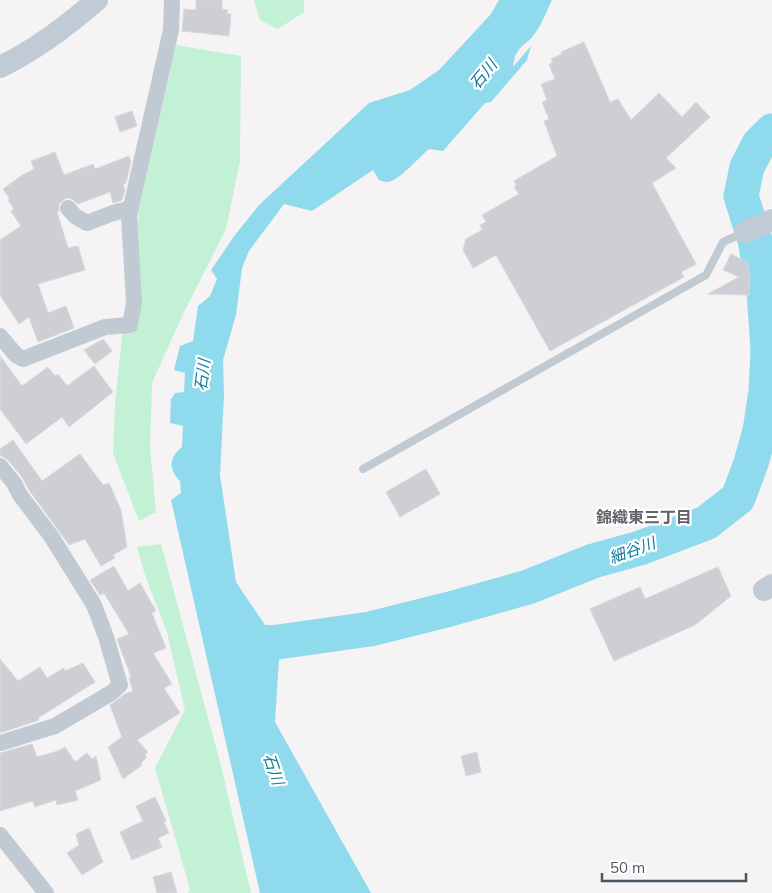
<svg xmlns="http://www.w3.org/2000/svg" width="772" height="893" viewBox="0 0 772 893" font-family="Mulish,'Noto Sans JP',sans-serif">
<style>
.green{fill:#c3f1d5}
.water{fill:#90daee}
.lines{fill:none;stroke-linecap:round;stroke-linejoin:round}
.river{stroke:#90daee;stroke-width:35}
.building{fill:#cdcfd5;stroke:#d7d9de}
.lane{stroke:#c1cad2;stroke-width:8}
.street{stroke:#c1cad2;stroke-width:16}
.secondary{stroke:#c1cbd6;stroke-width:22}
.labels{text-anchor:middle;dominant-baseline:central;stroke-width:4.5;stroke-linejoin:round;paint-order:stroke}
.water-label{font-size:16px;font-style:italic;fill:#0c7c9b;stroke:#fff}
.neighbourhood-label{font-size:16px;font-weight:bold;fill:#5f6368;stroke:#fff}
</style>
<rect width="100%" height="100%" fill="#f5f3f3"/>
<g class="green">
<path d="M254,0H304V12L278,29L260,20Z"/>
<path d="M176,45L241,56L240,161L226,229L183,314L152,383L150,447L156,512L139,521L113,453L115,404L122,336L139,209Z"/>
<path d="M161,544L221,766L251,893H188L190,889L155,768L185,710L167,632L145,575L137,547Z"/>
</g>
<path class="water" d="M499,0H552C547,10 543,22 536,32C526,47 515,45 513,67L531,46L527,60L491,102L485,103L443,151L429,149C419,157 399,181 388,182C385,182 382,181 379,180L373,170L312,211L284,204L249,251L242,268L236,315L223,360L224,395L220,475L236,582L265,625L308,626L313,642L279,658L275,722L371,893H260L171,500L181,493L180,481C168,468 169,458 182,447L183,426L170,423L171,399L175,393L184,392L185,373L174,370L180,346L193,341L198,306L210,296L217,279L211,270L235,235L259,205L369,103L410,90L439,70L491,14Z"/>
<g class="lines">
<path class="river" d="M264,644L370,629L450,609L528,587L593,561L640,548L706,523L738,498L751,463L760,431L766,392L768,350L764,290L755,240L741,196L747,167L759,144L772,131"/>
</g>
<g class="building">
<path d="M196,0H222V9L228,10L227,14H231L229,36L182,31L184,9L196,10Z"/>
<path d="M584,42L610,102L618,99L631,120L659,93L682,117L696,102L710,117L666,158L676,168L652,183L696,264L681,272L684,277L550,351L496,255L473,268L463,250L466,239L482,230L480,225L486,222L482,215L519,194L514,187L516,185L514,181L557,156L544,121L549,119L542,102L547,100L541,84L555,79L549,64L553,62L551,59L562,54L561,52Z"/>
<path d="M132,111L137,126L120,132L115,117Z"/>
<path d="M55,152L64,175L93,164L95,169L129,156L131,161L126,183L123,185L125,190L122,200L113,203L110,192L78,204L72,199L66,198L59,204V211L57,212L68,248L78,246L85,270L38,284L48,313L66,306L74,328L38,342L29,317L19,324L0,295V240L21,226L11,211L14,209L8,200L10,199L3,189L24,174L34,169L31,161Z"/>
<path d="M731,254L747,262L749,272H750L749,295L708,294L739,277L723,270Z"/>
<path d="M103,339L112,351L95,364L84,350Z"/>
<path d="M0,356L22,386L48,367L55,376L58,374L67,386L94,366L113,392L69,427L62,417L26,444L0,409Z"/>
<path d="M13,440L42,481L80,454L103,485L109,483L121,510L127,547L113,555L115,558L101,566L85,539L69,545L29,490L22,477L8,460L0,455V449Z"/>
<path d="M426,469L440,494L400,517L386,492Z"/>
<path d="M114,566L128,591L140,583L156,611L152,613L166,648L153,653L172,684L164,688L180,713L137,740L148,752L145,755L147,757L141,763L142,765L123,779L108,747L122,737L110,705L125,694L133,691L129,678L131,677L117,639L129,634L104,593L100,595L90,580Z"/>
<path d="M718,567L731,596L695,625L614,661L590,609L640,587L645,599Z"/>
<path d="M0,659L18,681L40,667L47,678L64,668L65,671L83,663L95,682L38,718L39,720L0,733Z"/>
<path d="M32,744L37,757L58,751L65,747L75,762L87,753L92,759L96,756L101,780L75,791L78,800L57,805L56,800L35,807L33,801L0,811V753Z"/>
<path d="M477,752L481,772L466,776L461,756Z"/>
<path d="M155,797L166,821L164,822L169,833L158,838L162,847L132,860L120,832L143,821L136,806Z"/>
<path d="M89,828L103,862L82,875L67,853L79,845L76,834Z"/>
<path d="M171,872L177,893H157L153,877Z"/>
</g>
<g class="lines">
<path class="lane" d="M363,469L706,275L723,242L743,233"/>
<g class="street">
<path d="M68,208L75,216L87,223L113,213L131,208"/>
<path d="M0,336L16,355L23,359L105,327L130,325L134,302L129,216L171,30L172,0"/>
<path d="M0,466L14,483L20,495L51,536L94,605L106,637L120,685L111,693L55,726L0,743"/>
<path d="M0,835L46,893"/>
</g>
<g class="secondary">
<path d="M0,67C36,50 67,26 97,0"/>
<path d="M745,232L772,220"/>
<path d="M764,590L772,585"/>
</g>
</g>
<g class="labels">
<g class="water-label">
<text transform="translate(483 74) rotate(-51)">石川</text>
<text transform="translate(202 375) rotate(-83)">石川</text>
<text transform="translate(632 550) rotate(-20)">細谷川</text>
<text transform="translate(274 769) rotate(71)">石川</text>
</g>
<g class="neighbourhood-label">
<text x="644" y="517">錦織東三丁目</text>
</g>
</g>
<path d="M602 873v8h144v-8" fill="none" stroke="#4a5661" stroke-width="2.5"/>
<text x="610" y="873" font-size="15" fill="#4a5661" stroke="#ffffff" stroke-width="4" paint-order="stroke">50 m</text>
</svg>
